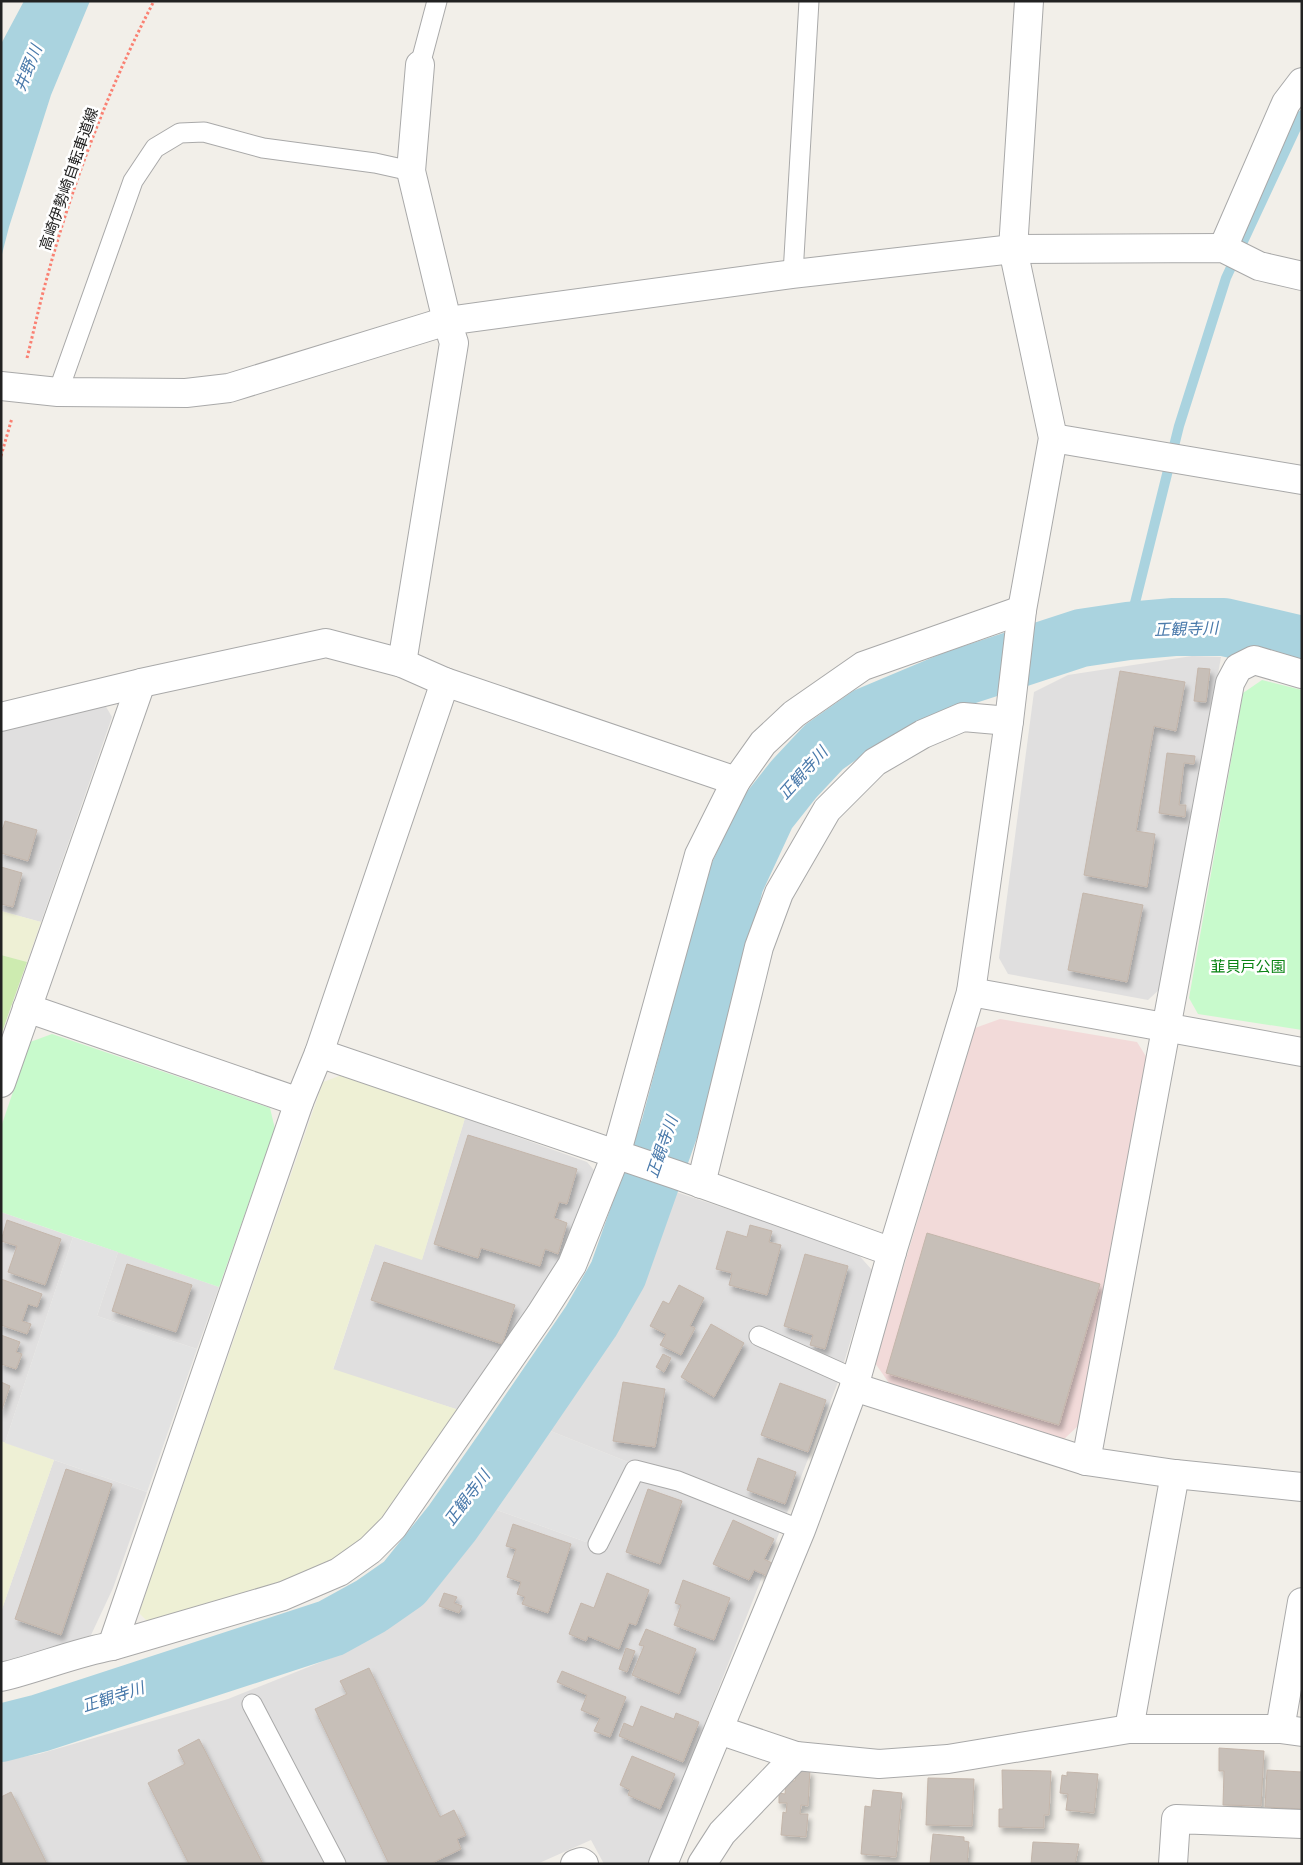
<svg xmlns="http://www.w3.org/2000/svg" width="1303" height="1865" viewBox="0 0 1303 1865" font-family="'Fira Sans','Noto Sans JP',sans-serif">
<style>
.residential{fill:#e0dfdf}
.commercial{fill:#f2dad9}
.farmland{fill:#eef0d5}
.grass{fill:#cdebb0}
.park{fill:#c8facc}
.parking{fill:#e2e2e2}
.water{fill:#aad3df}
.lines{fill:none;stroke-linecap:round;stroke-linejoin:round}
.stream{stroke:#aad3df;stroke-width:10}
.river{stroke:#aad3df;stroke-width:58}
.building{fill:#c7bfb8;stroke:#c4b6ab;filter:url(#shadow)}
.service-casing{stroke:#a9a9a9;stroke-width:21}
.minor-casing{stroke:#a9a9a9;stroke-width:30}
.tertiary-casing{stroke:#a9a9a9;stroke-width:30}
.path{stroke:#fa8072;stroke-width:3;stroke-dasharray:2.5 2.5;stroke-linecap:butt}
.service{stroke:#fff;stroke-width:19}
.minor{stroke:#fff;stroke-width:28}
.tertiary{stroke:#fff;stroke-width:28}
.labels{text-anchor:middle;dominant-baseline:central;stroke-width:5;stroke-linejoin:round;paint-order:stroke}
.street-label{font-size:15px;fill:#222;stroke:#fff}
.park-label{font-size:15px;fill:#0c8416;stroke:#fff}
.water-label{font-size:16px;font-style:italic;fill:#4a7aab;stroke:#fff}
</style>
<defs>
<filter id="shadow"><feDropShadow dx="3" dy="5.5" stdDeviation="2.5" flood-color="#0004"/></filter>
</defs>
<rect width="100%" height="100%" fill="#f2efe9"/>
<g class="residential">
<path d="M1192,656L1221,657L1163,986L1148,1000L1008,974L999,958L1034,692L1068,675Z"/>
<path d="M102,700L112,717L41,922L1,911V724Z"/>
<path d="M465,1118L587,1162L598,1175L568,1250L462,1411L333,1370L375,1244L422,1259Z"/>
<path d="M676,1192L856,1252L872,1270L838,1382L654,1854L647,1864H604L591,1840L537,1864H1V1761L39,1754L228,1699L346,1652L413,1609L439,1584L494,1509L586,1542L628,1462L548,1430L625,1315L647,1269Z"/>
<path d="M1,1212L73,1237L5,1443L1,1441Z"/>
<path d="M118,1252L219,1287L197,1349L97,1316Z"/>
<path d="M54,1460L147,1492L113,1588L91,1635L8,1662H1V1612Z"/>
</g>
<path class="commercial" d="M1000,1019L1137,1042L1147,1058L1079,1425L1063,1440L889,1383L875,1363L975,1028Z"/>
<g class="farmland">
<path d="M1,911L41,922L27,962L1,955Z"/>
<path d="M342,1075L465,1118L422,1260L375,1244L333,1369L462,1411L373,1533L335,1561L298,1580L151,1625L139,1613L323,1082Z"/>
<path d="M1,1441L54,1460L1,1612Z"/>
</g>
<path class="grass" d="M1,955L27,962L1,1035Z"/>
<g class="park">
<path d="M1262,680L1302,690V1030L1198,1014L1189,998L1243,693Z"/>
<path d="M52,1034L270,1108L275,1129L219,1287L1,1212V1127L30,1042Z"/>
</g>
<g class="parking">
<path d="M73,1237L118,1252L97,1316L197,1349L147,1492L5,1443Z"/>
<path d="M548,1430L628,1462L586,1542L494,1509Z"/>
</g>
<g class="water">
<path d="M24,1H90L51,95L9,227L1,258V44Z"/>
<path d="M1,1724L28,1726L1,1744Z"/>
</g>
<g class="lines">
<path class="stream" d="M1128,631L1179,426L1226,278L1302,115"/>
<path class="river" d="M1,1733L40,1723L331,1628L371,1606L404,1583L452,1523L503,1450L591,1321L618,1274L670,1127L735,882L767,813L794,779L824,747L868,716L956,679L1081,638L1128,631L1174,627H1224L1302,645"/>
</g>
<g class="building">
<path d="M1198,668L1210,669L1206,702L1194,701Z"/>
<path d="M1120,671L1185,682L1176,731L1154,726L1136,831L1155,834L1147,887L1084,875Z"/>
<path d="M1167,753L1195,756L1194,764L1184,763L1179,805H1186L1185,817L1159,813Z"/>
<path d="M5,821L37,830L28,861L1,853V828H3Z"/>
<path d="M1,867L22,873L13,907L1,904Z"/>
<path d="M1083,893L1143,905L1127,982L1068,970Z"/>
<path d="M468,1135L577,1169L567,1204L559,1202L554,1218L567,1223L558,1254L545,1249L540,1266L481,1248L478,1258L434,1244Z"/>
<path d="M7,1220L61,1239L45,1285L8,1272L17,1246L1,1241Z"/>
<path d="M750,1225L772,1231L769,1242L781,1245L767,1295L729,1285L732,1273L716,1269L727,1231L747,1237Z"/>
<path d="M927,1233L1100,1284L1059,1425L886,1373Z"/>
<path d="M805,1254L848,1266L825,1349L810,1345L813,1335L784,1326Z"/>
<path d="M384,1262L515,1305L502,1344L371,1300Z"/>
<path d="M127,1264L192,1285L176,1332L112,1311Z"/>
<path d="M1,1279L42,1294L37,1307L28,1304L22,1321L31,1324L27,1334L1,1325Z"/>
<path d="M679,1285L704,1298L690,1326L695,1328L681,1355L660,1345L666,1334L650,1326L663,1301L669,1304Z"/>
<path d="M711,1324L744,1343L714,1397L681,1377Z"/>
<path d="M1,1335L20,1342L16,1352L22,1354L16,1369L1,1364Z"/>
<path d="M663,1354L671,1358L664,1372L656,1367Z"/>
<path d="M1,1382L10,1386L1,1412Z"/>
<path d="M623,1382L665,1389L655,1447L613,1441Z"/>
<path d="M780,1383L826,1400L808,1452L761,1435Z"/>
<path d="M758,1458L796,1472L785,1504L747,1490Z"/>
<path d="M66,1469L112,1484L61,1635L15,1619Z"/>
<path d="M648,1489L682,1501L660,1564L626,1552Z"/>
<path d="M733,1520L774,1539L764,1559L772,1563L767,1576L754,1570L749,1580L713,1564Z"/>
<path d="M513,1524L571,1544L548,1613L522,1604L525,1597L517,1594L521,1582L507,1577L516,1549L506,1546Z"/>
<path d="M607,1573L649,1590L636,1625L629,1623L619,1649L588,1636L586,1641L569,1634L581,1603L594,1608Z"/>
<path d="M683,1580L730,1598L714,1640L674,1625L681,1605L675,1603Z"/>
<path d="M444,1593L457,1597L454,1603L462,1606L459,1613L439,1606Z"/>
<path d="M646,1629L696,1649L679,1694L632,1675L644,1646L639,1645Z"/>
<path d="M626,1648L635,1651L627,1672L619,1669Z"/>
<path d="M369,1668L440,1817L454,1810L466,1835L457,1839L461,1849L430,1864H389L315,1709L347,1694L340,1681Z"/>
<path d="M562,1671L626,1697L610,1737L594,1731L600,1718L581,1710L587,1695L557,1682Z"/>
<path d="M641,1706L674,1719L676,1713L699,1722L683,1762L619,1736L624,1723L633,1727Z"/>
<path d="M199,1739L263,1864H189L148,1783L185,1764L178,1750Z"/>
<path d="M1219,1748L1264,1751L1261,1806L1223,1805L1224,1771H1219Z"/>
<path d="M632,1756L675,1774L660,1809L628,1795L630,1790L620,1785Z"/>
<path d="M796,1769L810,1770L808,1806L801,1805L800,1814H808L806,1837L781,1835L783,1812L786,1813L787,1803H779V1793L785,1794L786,1780L795,1781Z"/>
<path d="M1002,1770L1051,1771L1049,1815H1044V1828L999,1827V1809H1003Z"/>
<path d="M1267,1770L1302,1772V1809L1265,1807Z"/>
<path d="M1067,1772L1098,1774L1094,1813L1066,1810L1068,1794L1060,1793L1062,1775L1067,1776Z"/>
<path d="M928,1778L974,1779L972,1826L926,1825Z"/>
<path d="M873,1790L902,1793L896,1857L861,1854L865,1806L871,1807Z"/>
<path d="M11,1792L47,1864H1V1797Z"/>
<path d="M933,1834L964,1837V1841L969,1842L967,1864H930Z"/>
<path d="M1033,1842L1079,1844L1075,1864H1031Z"/>
</g>
<g class="lines">
<g class="service-casing">
<g id="service">
<path d="M420,65L437,1"/>
<path d="M793,274L809,1"/>
<path d="M58,392L133,181L155,148L180,133L204,132L263,148L375,163L411,171"/>
<path d="M759,1336L855,1379"/>
<path d="M598,1544L635,1470L678,1481L801,1530"/>
<path d="M252,1704L336,1864"/>
</g>
</g>
<g class="minor-casing">
<g id="minor">
<path d="M1223,248L1286,103L1302,82"/>
<path d="M1,386L58,392L186,393L229,388L447,321L793,274L1013,249L1223,248L1259,266L1302,276"/>
<path d="M1053,438L1302,480"/>
<path d="M402,663L454,343L447,321L411,171L420,65"/>
<path d="M1,717L141,683L326,643L402,663L445,682L736,781"/>
<path d="M27,1008L299,1102"/>
<path d="M319,1053L677,1175L892,1252"/>
<path d="M1,1083L141,683"/>
<path d="M701,1184L759,947L779,893L827,810L875,762L923,734L963,717L1009,721"/>
<path d="M854,1387L1086,1461L1175,1474L1302,1487"/>
<path d="M1086,1461L1230,683L1238,668L1254,660L1302,674"/>
<path d="M112,1646L299,1102L319,1053L445,682"/>
<path d="M1,1677C39,1668 74,1653 112,1646L283,1596L339,1572L370,1550L393,1527L540,1315L572,1265L616,1155L699,855L736,781L763,743L794,714L863,666L1022,610"/>
<path d="M1129,1729L1175,1474"/>
<path d="M1280,1729L1302,1602"/>
<path d="M719,1730L796,1756L879,1764L948,1759L1129,1729H1280L1302,1732"/>
<path d="M575,1864L581,1862L584,1864"/>
<path d="M663,1864L801,1530L854,1387L892,1252L971,992L1009,721L1022,610L1053,438L1013,249L1029,1"/>
<path d="M702,1864L722,1833L796,1756"/>
<path d="M1173,1864L1176,1819L1302,1824"/>
</g>
</g>
<g class="tertiary-casing">
<path id="tertiary" d="M971,992L1302,1052"/>
</g>
<g class="path">
<path d="M27,358C34,330 40,302 48,274C73,182 110,85 154,1"/>
<path d="M1,456L12,418"/>
</g>
<use href="#service" class="service"/>
<use href="#minor" class="minor"/>
<use href="#tertiary" class="tertiary"/>
</g>
<g class="labels">
<g class="street-label">
<text transform="translate(69 179) rotate(-71)">高崎伊勢崎自転車道線</text>
</g>
<g class="park-label">
<text x="1248" y="967">韮貝戸公園</text>
</g>
<g class="water-label">
<text transform="translate(28 68) rotate(-68)">井野川</text>
<text transform="translate(1186 629) rotate(-2)">正観寺川</text>
<text transform="translate(803 773) rotate(-48)">正観寺川</text>
<text transform="translate(662 1147) rotate(-71)">正観寺川</text>
<text transform="translate(467 1498) rotate(-53)">正観寺川</text>
<text transform="translate(113 1697) rotate(-18)">正観寺川</text>
</g>
</g>
<rect width="1303" height="1865" fill="none" stroke="#222222" stroke-width="5"/>
</svg>
